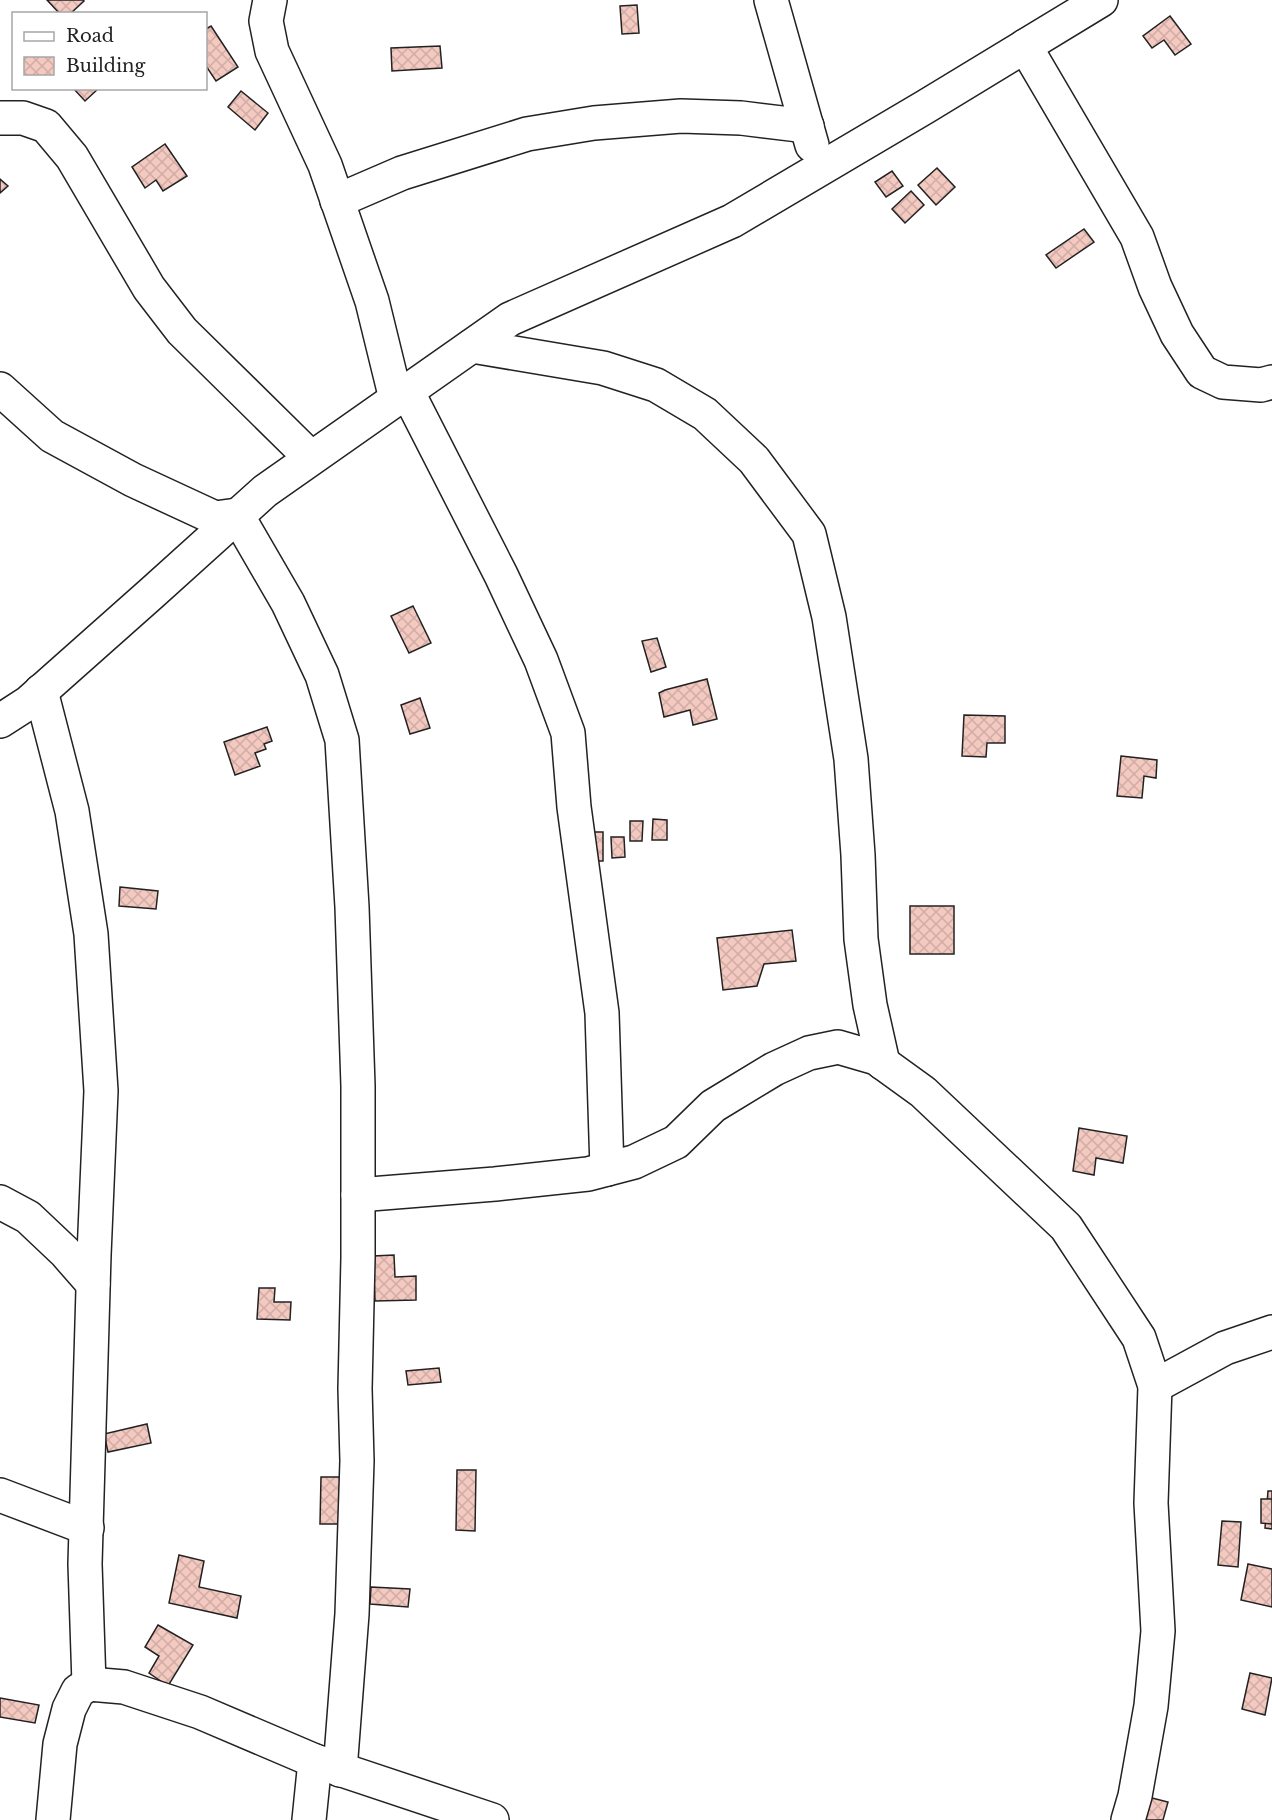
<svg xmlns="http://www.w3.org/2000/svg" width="1272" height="1820" viewBox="0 0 1272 1820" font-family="'Libre Baskerville',serif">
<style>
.building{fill:url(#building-cross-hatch);stroke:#222;stroke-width:1.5}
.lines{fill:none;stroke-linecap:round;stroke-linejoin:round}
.minor-casing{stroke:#222;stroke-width:36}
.minor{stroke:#fff;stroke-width:33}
</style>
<defs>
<pattern id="building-cross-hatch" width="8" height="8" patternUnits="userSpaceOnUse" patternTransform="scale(1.5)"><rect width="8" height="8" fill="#f3c9c0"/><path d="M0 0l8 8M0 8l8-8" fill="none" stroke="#d0aca5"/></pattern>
</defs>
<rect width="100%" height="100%" fill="#fff"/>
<g class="building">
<path d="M47,0H83L84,1L70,14H60Z"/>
<path d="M637,5L639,33L622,34L620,6Z"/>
<path d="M1170,16L1191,44L1175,55L1164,40L1152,48L1143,36Z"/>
<path d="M211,26L238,67L216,81L206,66V29Z"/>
<path d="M440,46L442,68L392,71L391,48Z"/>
<path d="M73,88H99L85,101Z"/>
<path d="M241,91L268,113L255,130L228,107Z"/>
<path d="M165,144L187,176L163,191L156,180L145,188L132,167Z"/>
<path d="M937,168L955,187L936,205L918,185Z"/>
<path d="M892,171L903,186L886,197L875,182Z"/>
<path d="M0,179L8,186L0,193Z"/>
<path d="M911,191L924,205L905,223L892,209Z"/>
<path d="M1084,229L1094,242L1056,268L1046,255Z"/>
<path d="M413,606L431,643L409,653L391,616Z"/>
<path d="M657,638L666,667L651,672L642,641Z"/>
<path d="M707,679L717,719L693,725L690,710L664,717L659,693L665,690Z"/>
<path d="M420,698L430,728L410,734L401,705Z"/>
<path d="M964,715L1005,716V743H987L986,757L962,756Z"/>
<path d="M267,727L272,741L264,744L266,749L255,753L260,766L235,775L224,742Z"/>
<path d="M1121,756L1157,760L1156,778L1144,776L1142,798L1117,796Z"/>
<path d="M653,819L667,820V840H652Z"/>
<path d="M630,821H643L642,841H630Z"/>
<rect x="584" y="832" width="19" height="29"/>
<path d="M611,837H624L625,857L612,858Z"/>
<path d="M120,887L158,891L156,909L119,906Z"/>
<rect x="910" y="906" width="44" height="48"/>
<path d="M792,930L796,961L764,964L757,986L723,990L717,938Z"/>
<path d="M1079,1128L1127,1136L1123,1163L1096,1158L1094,1175L1073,1171Z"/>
<path d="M394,1255L395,1277L416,1276V1300L375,1301L373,1256Z"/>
<path d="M259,1288H275L274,1302H291L290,1320L257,1319Z"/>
<path d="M439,1368L441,1382L408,1385L406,1371Z"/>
<path d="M147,1424L151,1443L108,1452L104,1434Z"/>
<path d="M457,1470H476L475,1531L456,1530Z"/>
<path d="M321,1477H347L346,1524H320Z"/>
<path d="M1268,1491H1272V1529L1265,1528Z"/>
<path d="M1261,1499H1272V1524L1261,1523Z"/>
<path d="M1222,1521L1241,1522L1238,1567L1218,1565Z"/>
<path d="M179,1555L204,1561L199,1587L241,1596L237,1618L169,1603Z"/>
<path d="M1248,1564L1272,1569V1607L1241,1600Z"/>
<path d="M371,1587L410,1589L408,1607L370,1604Z"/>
<path d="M158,1625L193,1645L168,1686L149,1673L159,1656L145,1647Z"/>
<path d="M1250,1673L1272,1678L1265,1715L1242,1709Z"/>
<path d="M0,1698L39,1705L35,1723L0,1717Z"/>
<path d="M1148,1797L1168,1802L1163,1820H1142Z"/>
</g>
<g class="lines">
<g class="minor-casing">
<g id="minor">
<path d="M270,0L266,21L272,51L325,165L372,301L396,399"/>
<path d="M771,0L812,145"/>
<path d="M1025,46L1137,237L1155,287L1177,334L1202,372L1223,382L1261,385L1272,382"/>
<path d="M0,118H23L46,126L72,157L149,288L182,331L311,458"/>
<path d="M337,201L402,173L527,134L594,123L681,116L741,118L807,126"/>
<path d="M472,346L603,368L656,385L705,414L754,460L809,534L829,617L851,759L858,855L861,939L870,1005L883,1063"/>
<path d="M0,389L52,436L133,480L215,518L237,515L288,603L322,675L342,740L352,907L358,1086V1258L355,1389L357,1461L352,1614L340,1770"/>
<path d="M407,391L501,575L541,660L568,733L574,807L602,1013L607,1169"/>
<path d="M41,691L72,811L91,934L101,1091L94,1255L85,1564L89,1684"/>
<path d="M0,721L28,703L153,592L265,491L510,319L732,221L925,107L1101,0"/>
<path d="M358,1195L495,1184L588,1174L634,1162L676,1142L713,1106L774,1069L809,1053L838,1047L876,1058L923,1092L1066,1227L1139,1338L1155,1386L1151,1503L1158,1631L1151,1706L1135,1796L1128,1820"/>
<path d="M0,1202L28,1217L65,1252L93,1284"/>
<path d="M1155,1386L1225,1348L1272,1332"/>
<path d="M0,1495L87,1528"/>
<path d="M53,1820L60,1744L69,1709L78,1691L89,1684L124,1687L200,1712L315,1761L492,1820"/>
<path d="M309,1820L315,1761"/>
</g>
</g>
<use href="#minor" class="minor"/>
</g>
<rect x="12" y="12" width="195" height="78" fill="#ffffff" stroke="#a7a7a7" stroke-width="1.5"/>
<rect x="24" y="32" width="30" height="9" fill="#ffffff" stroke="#a7a7a7" stroke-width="1.5"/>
<text x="66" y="42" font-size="18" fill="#222222">Road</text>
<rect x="24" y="57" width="30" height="18" fill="url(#building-cross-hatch)" stroke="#a7a7a7" stroke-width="1.5"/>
<text x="66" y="72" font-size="18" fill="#222222">Building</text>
</svg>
